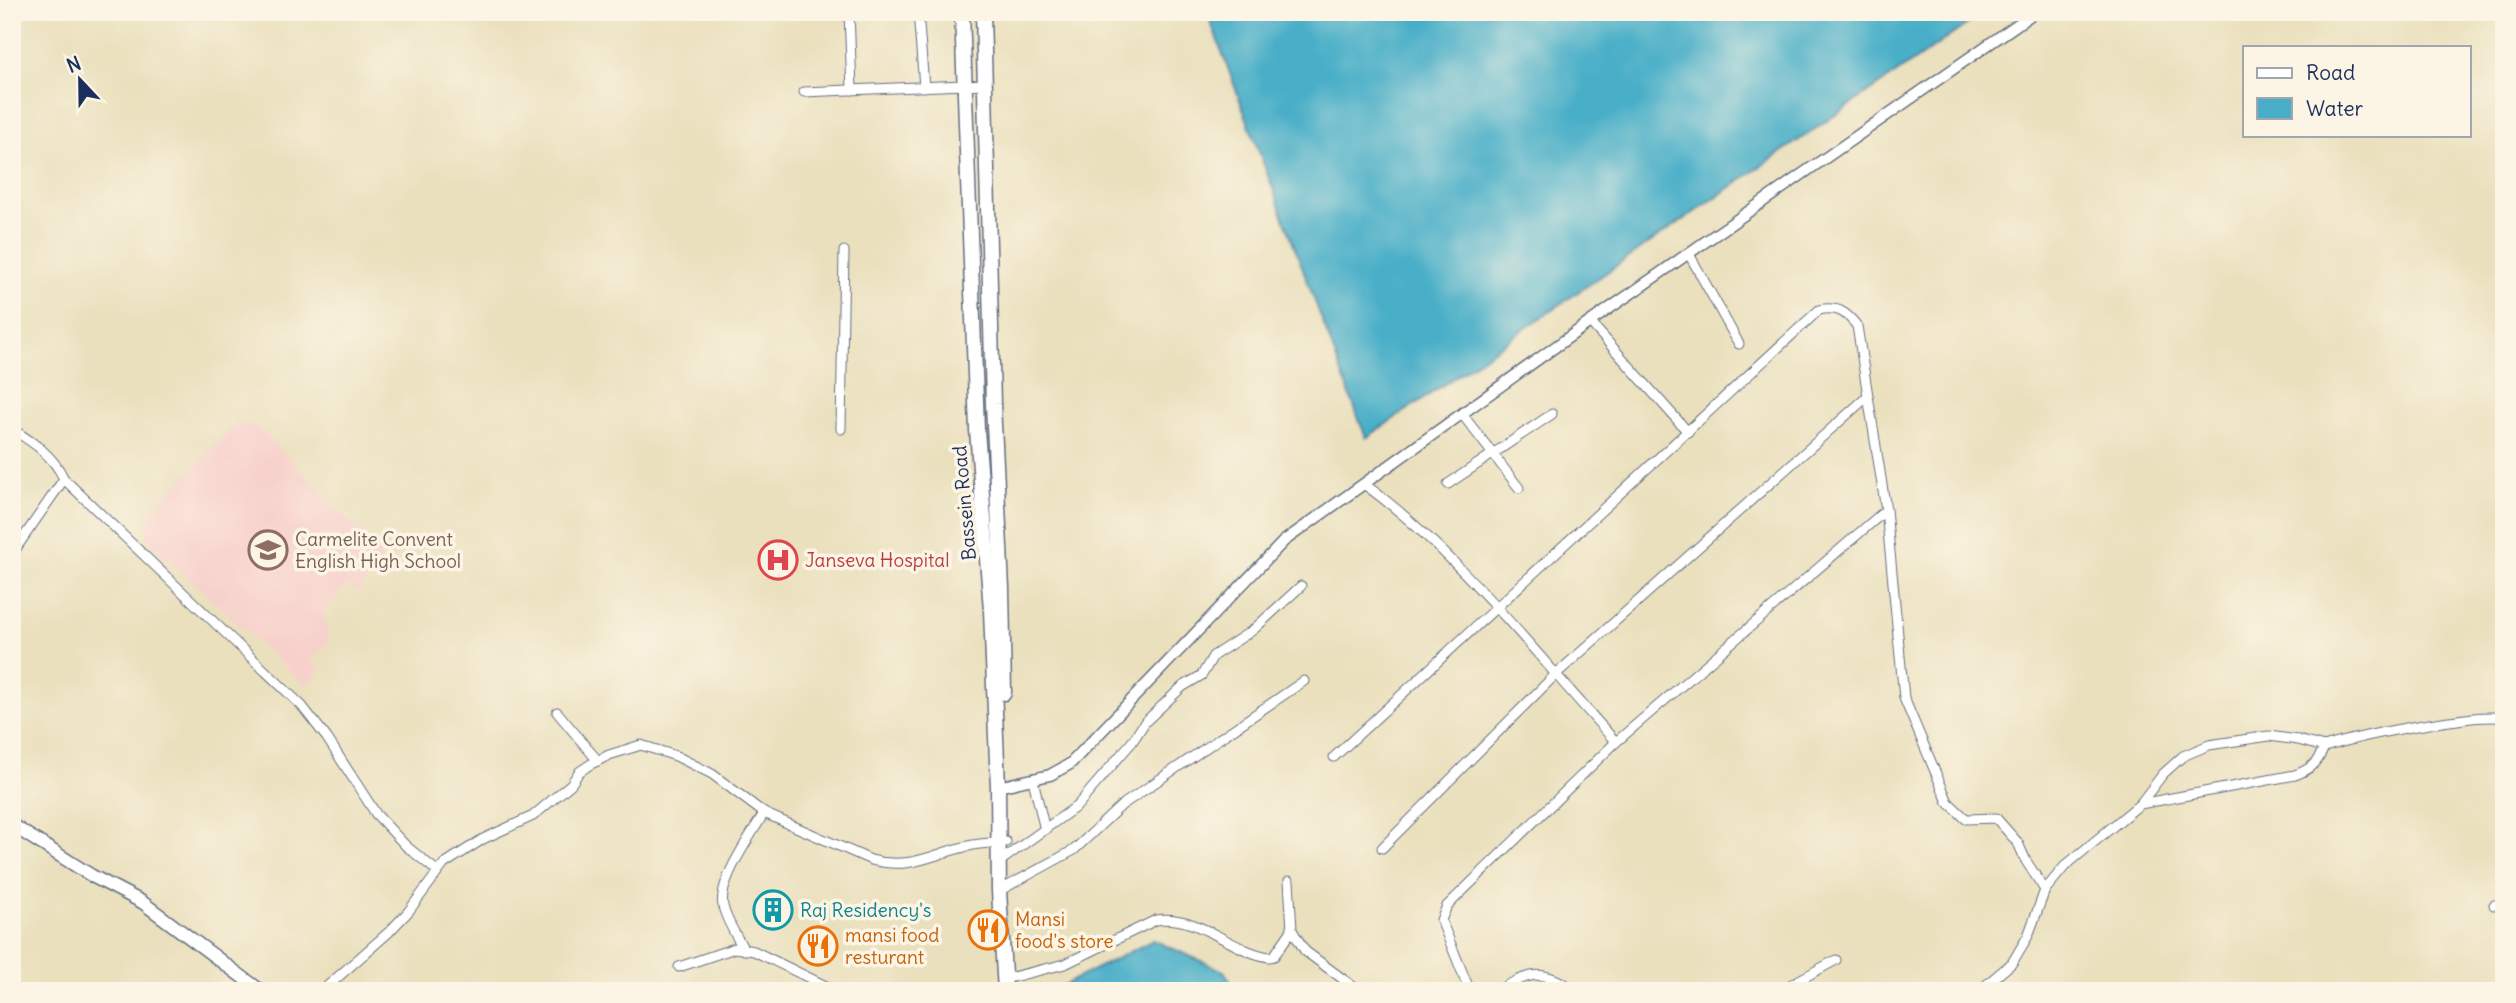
<svg xmlns="http://www.w3.org/2000/svg" width="2516" height="1003" viewBox="0 0 2516 1003" font-family="Delius,sans-serif">
<style>
.built{fill:#f7d0cb}
.water{fill:#49afc8;stroke:#326f93;stroke-width:2}
.lines{fill:none;stroke-linecap:round;stroke-linejoin:round}
.minor-casing{stroke:#636d7f;stroke-width:11}
.tertiary-casing{stroke:#636d7f;stroke-width:13}
.secondary-casing{stroke:#636d7f;stroke-width:15}
.primary-casing{stroke:#636d7f;stroke-width:17}
.minor{stroke:#fff;stroke-width:9}
.tertiary{stroke:#fff;stroke-width:10}
.secondary{stroke:#fff;stroke-width:12}
.primary{stroke:#fff;stroke-width:14}
.labels{text-anchor:middle;dominant-baseline:central;stroke-width:7;stroke-linejoin:round;paint-order:stroke}
.street-label{font-size:19px;fill:#1b2f5e;stroke:#fcf5e5}
.education-label{font-size:19px;fill:#785e54;stroke:#fcf5e5;text-anchor:start}
.health-label{font-size:19px;fill:#be3a42;stroke:#fcf5e5;text-anchor:start}
.culture-label{font-size:19px;fill:#0d838f;stroke:#fcf5e5;text-anchor:start}
.food-label{font-size:19px;fill:#c56008;stroke:#fcf5e5;text-anchor:start}
</style>
<rect width="100%" height="100%" fill="#fcf5e5"/>
<filter id="ink" filterUnits="userSpaceOnUse"><feTurbulence type="fractalNoise" baseFrequency=".0143" numOctaves="2"/><feDisplacementMap in="SourceGraphic" scale="14" xChannelSelector="R" yChannelSelector="G"/><feConvolveMatrix kernelMatrix="1 2 1 2 8 2 1 2 1" color-interpolation-filters="sRGB"/></filter>
<filter id="wash" filterUnits="userSpaceOnUse"><feTurbulence type="fractalNoise" baseFrequency=".00686" numOctaves="4" result="noise"/><feDisplacementMap in="SourceGraphic" scale="28" xChannelSelector="R" yChannelSelector="G"/><feGaussianBlur stdDeviation="1.57" result="paint"/><feColorMatrix in="noise" values="0 0 0 0 0 0 0 0 0 0 0 0 0 0 0 0 0 1.4 0 .05"/><feComposite in="paint" operator="in"/></filter>
<g filter="url(#wash)">
<rect width="100%" height="100%" fill="#eae0bd"/>
<path class="built" d="M239,422L259,427L383,556L358,592L347,585L324,610L329,642L312,661L321,670L306,686L151,544L146,535L149,527L144,520L202,458Z"/>
<g class="water">
<path d="M1207,12H1985L1366,438Z"/>
<path d="M1153,940L1224,971L1237,991H1052Z"/>
</g>
</g>
<g filter="url(#ink)">
<g class="lines">
<g class="minor-casing">
<g id="minor">
<path d="M849,12L852,90"/>
<path d="M918,12L924,87"/>
<path d="M804,92L986,84"/>
<path d="M1689,254L1739,344"/>
<path d="M1590,322L1688,432"/>
<path d="M1462,414L1519,488"/>
<path d="M12,429C34,443 53,455 64,479L12,554"/>
<path d="M841,429L844,251"/>
<path d="M64,479L302,706L327,738L376,814L406,846L437,871"/>
<path d="M1448,484L1552,414"/>
<path d="M1886,510L1904,698L1948,802L1966,819L1996,818L2018,843L2026,861L2045,890"/>
<path d="M557,712L598,761"/>
<path d="M1334,757L1819,310C1838,306 1846,312 1857,326L1886,510L1616,742C1537,656 1458,552 1364,484"/>
<path d="M1033,780L1045,830"/>
<path d="M2140,804L2295,775C2311,769 2318,763 2324,747C2365,735 2407,727 2449,721C2467,719 2485,715 2504,718"/>
<path d="M1382,848L1554,676L1868,396"/>
<path d="M999,862L1077,806L1132,742L1145,722L1182,687L1202,675L1213,656L1253,630L1301,586"/>
<path d="M1289,881L1292,930L1305,951L1359,991"/>
<path d="M999,891L1074,850L1122,805L1304,681"/>
<path d="M2494,905H2504"/>
<path d="M744,950C737,936 726,921 723,906C718,880 751,836 764,813"/>
<path d="M679,967L735,948L754,951L836,991"/>
<path d="M1004,979L1065,964L1156,920C1196,913 1231,951 1269,957L1274,956L1292,930"/>
<path d="M1798,981L1802,991"/>
<path d="M322,991L389,932L408,912L444,864L483,839L533,816L571,784L579,772L591,764L609,755L641,745L676,756L712,774L764,813L871,860C914,871 934,852 973,845C983,843 995,843 1006,842"/>
<path d="M1466,991L1467,984L1441,920L1447,906L1616,742"/>
<path d="M1496,991C1533,972 1540,968 1576,991"/>
<path d="M1779,991L1836,960"/>
<path d="M1979,991L2012,963L2028,936L2045,890L2065,866L2140,804L2163,774L2183,756L2209,745L2269,736L2298,740L2324,747"/>
</g>
</g>
<g class="tertiary-casing">
<path id="tertiary" d="M998,787L1050,775L1070,764L1284,541L1590,322L2035,12"/>
</g>
<g class="secondary-casing">
<path id="secondary" d="M12,825L92,876L142,902L261,991"/>
</g>
<g class="primary-casing">
<g id="primary">
<path d="M962,12L977,430L991,610L998,787L999,891L1005,991"/>
<path d="M983,12L993,404L1002,588L1004,693"/>
</g>
</g>
<use href="#minor" class="minor"/>
<use href="#tertiary" class="tertiary"/>
<use href="#secondary" class="secondary"/>
<use href="#primary" class="primary"/>
</g>
</g>
<defs>
<g id="school-ring" transform="scale(2.0125)"><circle r="9.5" fill="#fcf5e5" stroke="#8d6e63" stroke-width="1.5"/><path d="M0-5L7-2L0 1L-7-2ZM-4 1L0 2.5L4 1V4Q0 6-4 4Z" fill="#8d6e63"/></g>
<g id="hospital-ring" transform="scale(2.0125)"><circle r="9.5" fill="#fcf5e5" stroke="#e0444e" stroke-width="1.5"/><path d="M-5-5h3v3.5h4V-5h3V5h-3V1.5h-4V5h-3Z" fill="#e0444e"/></g>
<g id="building-ring" transform="scale(2.0125)"><circle r="9.5" fill="#fcf5e5" stroke="#0f9aa8" stroke-width="1.5"/><path d="M-4-6H4V6H1V3H-1V6H-4ZM-2.5-4.3h1.7v1.8h-1.7ZM.8-4.3h1.7v1.8H.8ZM-2.5-1h1.7V.8h-1.7ZM.8-1h1.7V.8H.8Z" fill="#0f9aa8"/></g>
<g id="restaurant-ring" transform="scale(2.0125)"><circle r="9.5" fill="#fcf5e5" stroke="#e8710a" stroke-width="1.5"/><path d="M-5-6h1v4h1v-4h1v4h1v-4h1v5L-1.5 .5V6h-2V.5L-5-1ZM5-6V6H3V1.5H1.5Q1.5-4 5-6Z" fill="#e8710a"/></g>
</defs>
<g fill-rule="evenodd">
<use href="#school-ring" x="268" y="550"/>
<use href="#hospital-ring" x="778" y="560"/>
<use href="#building-ring" x="773" y="910"/>
<use href="#restaurant-ring" x="988" y="930"/>
<use href="#restaurant-ring" x="818" y="946"/>
</g>
<g class="labels">
<g class="street-label">
<text transform="translate(964 503) rotate(-95)">Bassein Road</text>
</g>
<g class="education-label">
<text x="295" y="539">Carmelite Convent<tspan x="295" dy="22">English High School</tspan></text>
</g>
<g class="health-label">
<text x="805" y="560">Janseva Hospital</text>
</g>
<g class="culture-label">
<text x="800" y="910">Raj Residency's</text>
</g>
<g class="food-label">
<text x="1015" y="919">Mansi<tspan x="1015" dy="22">food's store</tspan></text>
<text x="845" y="935">mansi food<tspan x="845" dy="22">resturant</tspan></text>
</g>
</g>
<rect width="2516" height="1003" fill="none" stroke="#fcf5e5" stroke-width="42"/>
<rect x="2243" y="46" width="228" height="91" fill="#fcf5e5" stroke="#a2a6af" stroke-width="2"/>
<rect x="2257" y="68" width="35" height="10" fill="#ffffff" stroke="#a2a6af" stroke-width="2"/>
<text x="2306" y="80" font-size="21" fill="#1b2f5e">Road</text>
<rect x="2257" y="98" width="35" height="21" fill="#49afc8" stroke="#a2a6af" stroke-width="2"/>
<text x="2306" y="116" font-size="21" fill="#1b2f5e">Water</text>
<g transform="translate(80 80) rotate(338)" stroke="#fcf5e5" stroke-width="5" paint-order="stroke">
<path d="M0-5L12 26L0 18L-12 26Z" fill="#1b2f5e"/>
<text y="-10" font-size="19" font-weight="bold" text-anchor="middle" fill="#1b2f5e">N</text>
</g>
</svg>
